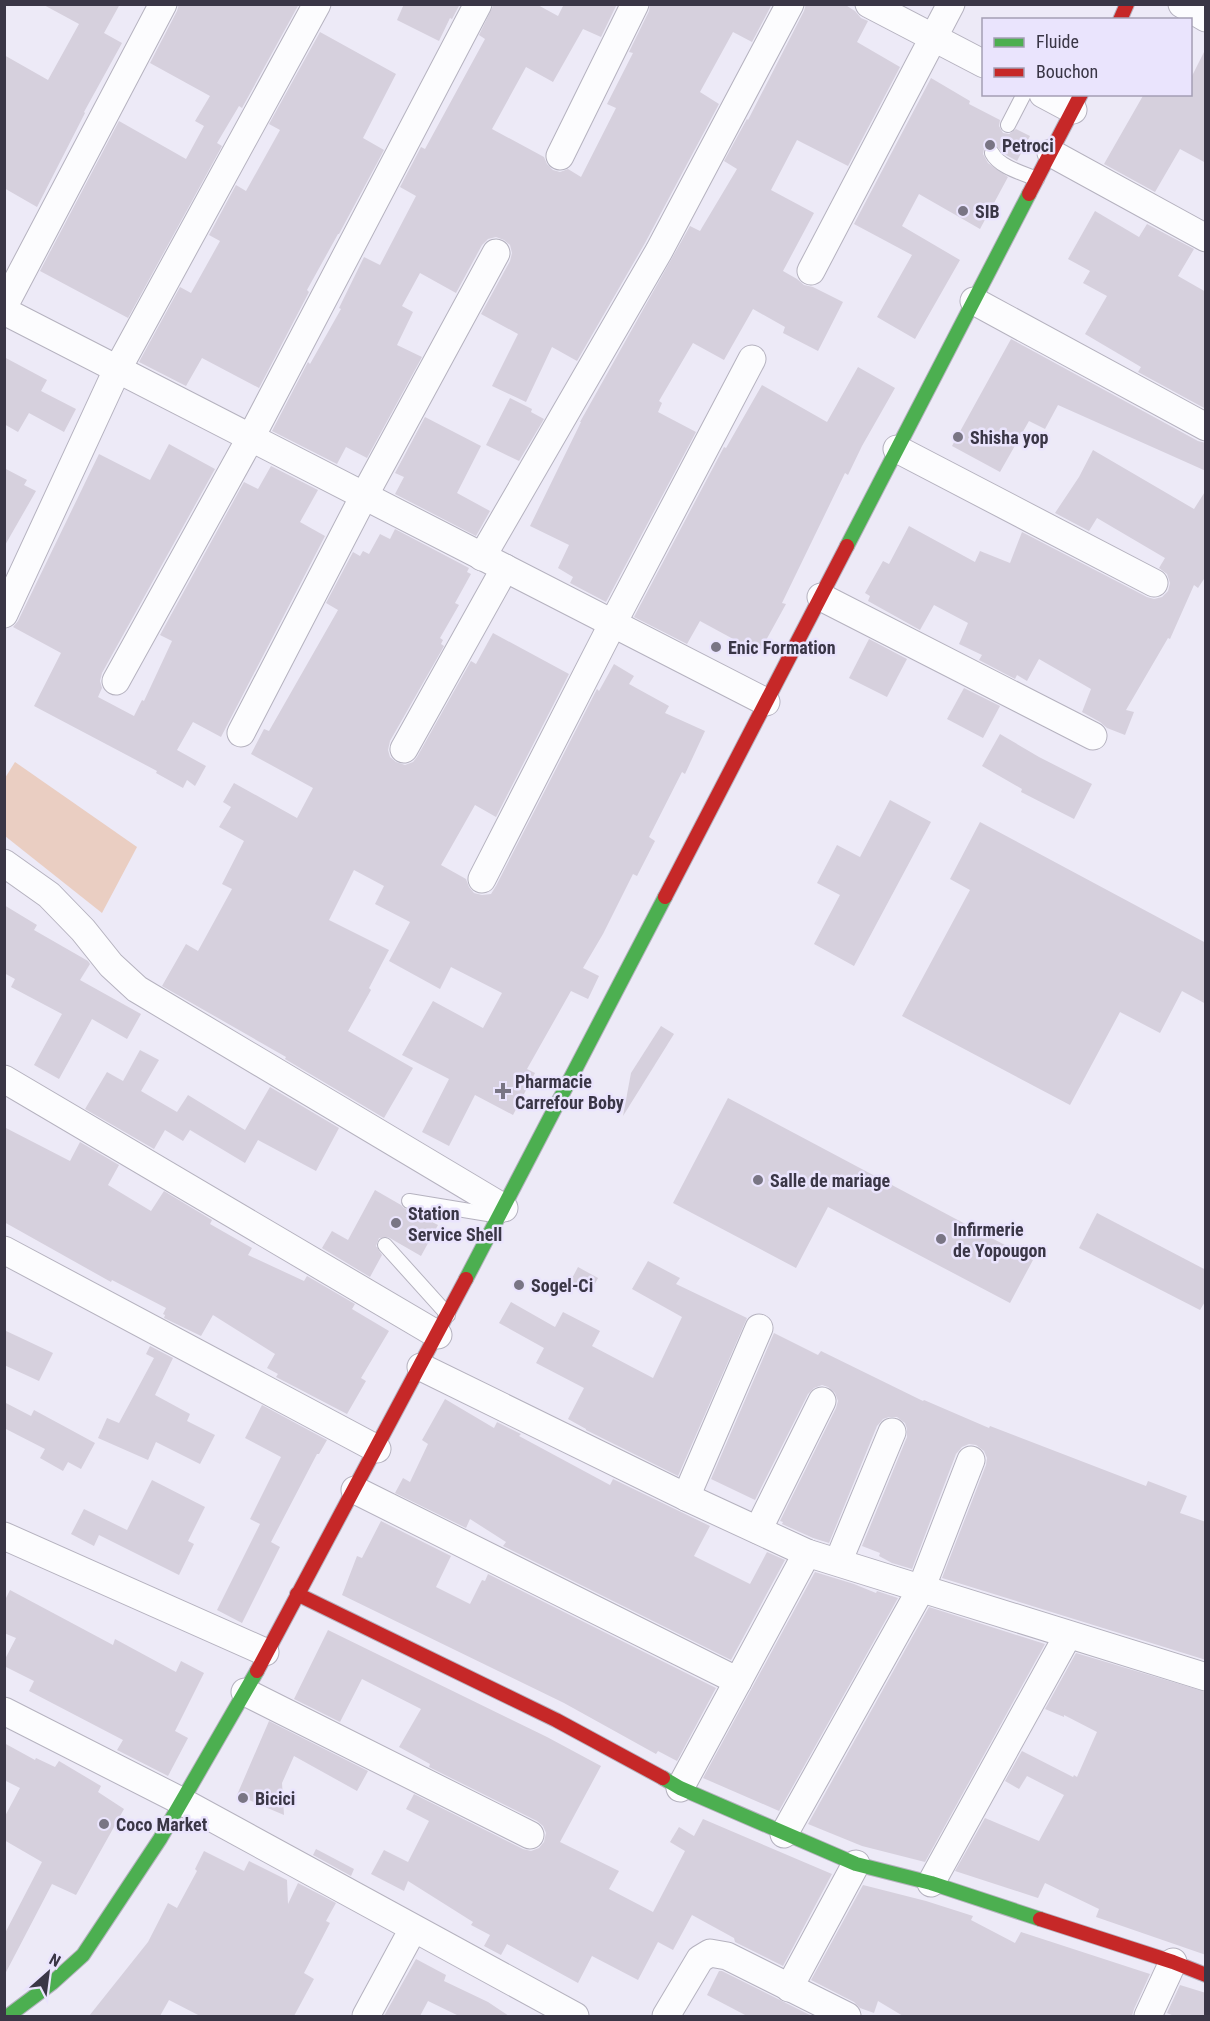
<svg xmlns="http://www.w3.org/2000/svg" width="1210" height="2021" viewBox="0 0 1210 2021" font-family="'Roboto Condensed',sans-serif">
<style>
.green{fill:#eacec2}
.building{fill:#d6d0dd}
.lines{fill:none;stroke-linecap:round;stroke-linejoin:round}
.lane-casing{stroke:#b5b2bf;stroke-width:16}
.street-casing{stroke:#b5b2bf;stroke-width:29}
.fast-casing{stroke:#b5b2bf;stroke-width:16}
.jam-casing{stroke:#b5b2bf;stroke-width:16}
.lane{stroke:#fcfcfe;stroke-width:14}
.street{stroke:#fcfcfe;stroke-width:27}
.fast{stroke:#4caf50;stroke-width:14}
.jam{stroke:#c62828;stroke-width:14}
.poi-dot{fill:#797584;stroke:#eae4fd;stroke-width:2}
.labels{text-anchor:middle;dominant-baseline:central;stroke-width:5;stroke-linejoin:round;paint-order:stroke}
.poi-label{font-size:18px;font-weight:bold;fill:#3a3646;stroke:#eae4fd;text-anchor:start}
</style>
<rect width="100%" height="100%" fill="#edeaf7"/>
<path class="green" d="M15,762L137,847L102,913L5,836V778Z"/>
<g class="building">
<path d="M42,4H120L104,33L122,43L84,112L85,113L37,207L4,188V55L48,80L79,24Z"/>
<path d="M179,4H299L242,108L239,106L217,143L222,146L128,318L40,271L119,121L186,159L204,126L195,121L210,96L150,63L177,11Z"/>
<path d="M404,4H460L452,19L450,18L439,41L397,20Z"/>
<path d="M494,4H536L558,16L564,4H617L601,37L583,29L553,82L526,67L492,129L544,157L547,164L553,170L560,172L568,169L581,177L616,108L607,104L633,53L629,52L649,11L650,4H772L752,42L733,32L700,92L719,104L645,243L577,361L552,347L526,402L492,386L518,334L481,314L510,261L512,253L510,245L504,240L496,237L488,239L482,245L456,293L420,273L402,306L413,312L397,345L422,357L367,458L346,447L337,464L272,431L308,362L310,364L341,309L339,308L364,257L380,265L416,196L400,187L421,147L425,149L485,39L479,35Z"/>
<path d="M806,4H844L855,11L861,18L868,21L857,42L900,67L848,166L797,140L771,190L814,213L783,271L797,279L804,285L813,287L843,302L818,351L783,333L785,327L753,309L724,360L693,343L659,401L662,403L658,412L696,432L606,602L570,583L573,577L558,568L569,545L530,526L581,422H580L690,226L700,231L737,169L724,161L747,119L748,120L804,11Z"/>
<path d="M320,32L396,74L363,138L384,150L339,234H338L307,290L309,292L259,388L202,358L186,386L139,362L180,287L191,293L220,241L209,235L236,185L246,191L280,130L269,124Z"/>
<path d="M1206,48V163L1180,149L1155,192L1104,164L1144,94H1191V78Z"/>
<path d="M931,78L970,101L969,104L1000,120L999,126L1003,133L1009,134L1016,129L1030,136L1017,161L1006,155L995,145L991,144L984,149L983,154L988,163L1008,177L980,229L919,194L902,226L960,260L915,339L877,317L912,255L854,224Z"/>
<path d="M1095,211L1139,237L1147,224L1194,249L1178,276L1206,292V409L1138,372L1141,367L1085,334L1107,296L1083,283L1090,271L1068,259Z"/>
<path d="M1011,339L1198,441L1206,443V471L1058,405L1045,429L1029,421L1000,472L952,446Z"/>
<path d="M4,357L47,380L41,391L76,409L64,432L29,413L18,432L4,424Z"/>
<path d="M858,367L895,388L862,446L848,475L845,473L782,603L786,604L759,653L700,621L687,644L634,617L724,447L726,448L762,385L827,422Z"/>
<path d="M510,398L532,409L531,412L544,419L519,461L486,445Z"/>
<path d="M425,417L481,446L457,493L490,511L476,536L395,494L404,477L395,473Z"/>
<path d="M169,444L215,469L102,673L100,681L102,688L98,697L134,716L142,700L144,701L172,641L160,635L244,482L258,489L271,466L318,490L300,522L325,536L221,737L193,722L177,750L206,766L195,786L187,780L183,788L156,773L157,771L34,706L61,653L13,627L18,621L99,454L150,480Z"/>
<path d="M1093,450L1194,509L1206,490V576L1198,588L1194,585L1170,639L1168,638L1126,710L1134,712L1125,735L1107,728L1100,722L1082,712L1091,689L1039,659L1027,681L1017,675L1015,679L979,660L982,655L959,644L968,623L934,605L920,630L868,601L870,596L865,593L883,561L889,564L909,526L975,562L980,551L1010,563L1022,532L1147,597L1154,599L1162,597L1168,591L1170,583L1167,574L1159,568L1165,558L1097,518L1089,531L1055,513L1079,477Z"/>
<path d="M4,468L27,480L24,485L36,491L4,547Z"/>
<path d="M395,529L469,568L467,572L471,574L455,603L459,605L440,638L443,640L441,644L444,646L390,741L388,750L390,757L396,762L405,765L413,762L417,757L471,661L476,664L493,633L569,674L496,817L475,805L441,865L466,879L469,887L474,893L482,895L491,894L496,886L597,689L599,691L614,664L634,676L629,684L669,706L665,713L705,731L685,774L682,772L649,837L655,841L637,876L633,874L603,934L583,968L599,976L588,999L571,991L527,1069L535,1073L513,1115L475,1095L449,1146L422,1132L449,1079L402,1055L433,1001L483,1028L502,993L451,967L440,989L389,961L410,922L375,904L384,886L354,870L329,920L389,950L369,988L371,990L348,1031L413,1068L384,1118L285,1059L286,1057L162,986L186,944L198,951L232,889L222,884L244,841L219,827L231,807L223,802L234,783L297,818L313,788L251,754L264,729L269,731L338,610L326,603L353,552L360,556L363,551L369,554L380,534L390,539Z"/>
<path d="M869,639L907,659L887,697L849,678Z"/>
<path d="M964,688L1000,706L983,738L947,719Z"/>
<path d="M1000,734L1039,757L1092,784L1074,819L1021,792L1022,789L982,766Z"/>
<path d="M890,800L931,822L854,966L814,944L840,895L817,883L837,845L860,857Z"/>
<path d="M980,822L1206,943V1004L1182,991L1160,1033L1120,1012L1070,1105L902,1016L970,890L950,879Z"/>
<path d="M4,905L37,925L34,930L88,961L90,964L80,980L141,1014L127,1039L92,1019L59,1079L34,1065L62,1014L11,987L15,979L4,973Z"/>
<path d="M661,1026L674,1034L623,1116L631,1073Z"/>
<path d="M140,1050L159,1060L141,1091L177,1112L188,1095L245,1130L270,1087L339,1128L316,1171L258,1140L245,1163L190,1130L183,1141L165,1130L154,1149L85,1109L107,1072L123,1081Z"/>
<path d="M728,1098L1033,1260L1010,1303L828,1207L796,1268L673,1203Z"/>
<path d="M4,1127L70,1161L80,1142L119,1165L108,1185L151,1211L164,1191L212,1220L210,1224L252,1248L248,1255L304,1281L307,1276L355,1304L352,1309L389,1331L361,1378L366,1381L347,1414L276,1377L278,1374L267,1368L275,1354L213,1315L201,1336L164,1318L165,1315L163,1314L166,1308L112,1280L111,1282L4,1222Z"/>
<path d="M375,1190L401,1205L404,1208L438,1225L421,1256L388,1237L379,1238L376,1246L382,1255L370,1277L322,1248L332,1231L348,1240Z"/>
<path d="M1097,1213L1206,1270V1300L1200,1310L1079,1248Z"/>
<path d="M648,1261L680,1278L676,1284L747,1318L678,1476L586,1430V1429L568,1419L584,1388L536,1363L544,1348L499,1323L511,1302L555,1327L563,1312L600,1331L592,1346L653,1378L682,1317L632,1289Z"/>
<path d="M578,1267L598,1278L590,1293L570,1282Z"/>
<path d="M4,1330L53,1353L39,1381L4,1365Z"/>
<path d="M774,1333L818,1355L821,1351L923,1401L924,1400L989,1428L990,1426L1146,1486L1148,1481L1187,1496L1180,1513L1206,1522V1660L942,1578L986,1465L987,1458L984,1451L976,1445L969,1444L962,1447L956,1454L912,1569L892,1563L879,1556L880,1553L862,1546L907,1437V1429L905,1423L897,1417H889L883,1419L877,1426L829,1543L813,1538L782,1524L783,1522L780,1521L836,1408L838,1401L835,1393L828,1387L822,1385L814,1388L808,1394L755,1500L711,1479Z"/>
<path d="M150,1346L173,1358L155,1395L190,1414L187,1421L215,1435L200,1464L156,1442L148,1460L98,1438L107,1418L119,1423L154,1358L146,1354Z"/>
<path d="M445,1399L494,1428L497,1422L521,1434L519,1436L610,1485L613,1479L710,1526L694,1556L750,1584L767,1552L785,1560L731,1660L503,1546L506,1542L470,1519L466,1528L395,1493L403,1478L410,1482L428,1444L422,1440Z"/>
<path d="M4,1402L31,1416L34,1410L95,1443L81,1469L68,1462L63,1471L40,1458L45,1449L4,1428Z"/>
<path d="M262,1405L327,1440L319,1454H317L271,1542L280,1547L242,1623L217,1610L260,1524L250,1519L281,1457L245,1438Z"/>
<path d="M152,1480L205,1507L188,1541L194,1544L179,1575L99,1535L94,1546L71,1534L84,1509L127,1530Z"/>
<path d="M381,1521L451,1556L436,1587L470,1604L482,1580L485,1581L488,1574L716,1688L677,1761L658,1751L656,1754L564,1703L342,1595L357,1556L362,1558Z"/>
<path d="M815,1572L854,1584L876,1593L877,1591L898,1598L779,1811L703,1778Z"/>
<path d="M10,1590L113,1645L115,1639L176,1672L181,1661L204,1673L175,1731L188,1738L168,1776L117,1750L123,1740L29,1691L34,1681L4,1666V1661L16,1638L4,1633V1602Z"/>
<path d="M929,1607L1045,1644L925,1862L862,1846L808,1824Z"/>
<path d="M328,1630L547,1737L601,1766L560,1842L619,1871L609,1889L653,1912L685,1851L670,1842L679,1827L694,1836L703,1819L832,1874L783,1966L735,1942L734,1938L692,1915L673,1950L658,1942L638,1980L592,1956L578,1983L507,1944L501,1955L484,1946L490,1935L471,1925L473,1922L408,1881L404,1891L371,1874L384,1850L408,1862L429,1821L406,1809L414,1794L523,1849L531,1851L539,1848L544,1842L546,1833L543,1826L537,1821L429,1767L430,1764L399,1747L421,1709L362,1679L340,1722L294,1699Z"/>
<path d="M1076,1653L1206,1692V1955L1096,1917L1099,1909L1045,1883L1038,1898L955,1871L985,1818L1039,1841L1064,1795L1027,1776L1019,1789L1005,1781L1022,1751L1073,1777L1074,1775L1077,1777L1097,1732L1064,1715V1717L1045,1709Z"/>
<path d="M269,1721L368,1771L357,1791L294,1756L282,1783L284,1815L237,1795Z"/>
<path d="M4,1743L35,1760L36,1758L55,1767L59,1761L101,1786L98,1792L124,1809L76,1895L52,1884L4,1976V1935L42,1862L4,1840V1818L20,1788L4,1780Z"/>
<path d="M316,1849L354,1869L351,1876L313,1855Z"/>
<path d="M204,1851L244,1871L249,1861L287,1880L288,1904L298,1883L336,1903L326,1921L330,1923L304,1973L314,1979L294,2016H200L169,2000L160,2016H89L148,1942L168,1903L177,1908L197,1871L195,1869Z"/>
<path d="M863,1885L926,1901L973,1916L971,1920L1015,1943L1021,1932L1150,1974L1134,2009L1132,2016H903L878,2001L874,2013L860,2008L854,2002L811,1980Z"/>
<path d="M416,1959L446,1975L444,1981L488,2002L509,2016H459L428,2001L420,2016H384Z"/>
<path d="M719,1971H722L810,2015L747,2016L707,1995Z"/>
<path d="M1180,1985L1206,1993V2016H1174L1167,2013Z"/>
</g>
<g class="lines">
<g class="lane-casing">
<g id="lane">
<path d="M1008,125L1024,94"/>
<path d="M992,153C999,167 1023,173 1037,179"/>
<path d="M409,1201L500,1216"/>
<path d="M385,1245L448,1315"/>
</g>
</g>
<g class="street-casing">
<g id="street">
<path d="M869,4L984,64"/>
<path d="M1182,4L1206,18"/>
<path d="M1043,94L1073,110"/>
<path d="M1051,153L1206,238"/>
<path d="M560,156L635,4"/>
<path d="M811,271L951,4"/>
<path d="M974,301L1206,427"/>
<path d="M4,306L163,4"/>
<path d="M4,311L766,702"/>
<path d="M897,449L1154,583"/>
<path d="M482,557L659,251L790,4"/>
<path d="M821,597L1093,736"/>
<path d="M4,614L117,370L317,4"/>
<path d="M116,681L251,437L478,4"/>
<path d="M241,733L364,496L496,253"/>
<path d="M404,749L505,568"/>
<path d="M4,863L49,895L83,930L111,965L137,989L504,1208"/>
<path d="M482,879L613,623L752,359"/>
<path d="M4,1079L438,1335"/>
<path d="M4,1250L377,1449"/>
<path d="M421,1367L686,1497L807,1553L1206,1677"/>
<path d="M355,1490L738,1681L807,1553"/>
<path d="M686,1497L759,1328"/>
<path d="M758,1530L822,1401"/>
<path d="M4,1536L265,1652"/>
<path d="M838,1562L892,1432"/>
<path d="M245,1692L530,1835"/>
<path d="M4,1711L183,1802L575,2016"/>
<path d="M680,1788L738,1681"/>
<path d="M784,1834L921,1589L971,1460"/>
<path d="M931,1883L1068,1635"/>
<path d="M789,1988L856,1864"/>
<path d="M366,2016L413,1929"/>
<path d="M666,2016L700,1959L710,1953L727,1956L847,2016"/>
<path d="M1148,2016L1173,1962"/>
</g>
</g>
<g class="fast-casing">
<g id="fast">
<path d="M847,546L1029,194"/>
<path d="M466,1279L665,897"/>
<path d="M663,1778L680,1788L856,1864L931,1883L1040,1919"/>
<path d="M8,2016L52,1983L83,1955L160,1839L257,1671"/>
</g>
</g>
<g class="jam-casing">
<g id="jam">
<path d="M1120,20L1127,4"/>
<path d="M1029,194L1081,94"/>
<path d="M665,897L847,546"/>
<path d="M297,1594L556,1720L663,1778"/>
<path d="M257,1671L466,1279"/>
<path d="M1040,1919L1173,1962L1206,1975"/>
</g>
</g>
<use href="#lane" class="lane"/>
<use href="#street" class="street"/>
<use href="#fast" class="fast"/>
<use href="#jam" class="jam"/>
</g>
<g class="poi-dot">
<circle cx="990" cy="145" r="6"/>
<circle cx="963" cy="211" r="6"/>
<circle cx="958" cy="437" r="6"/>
<circle cx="716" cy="647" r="6"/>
<path d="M500 1082h6v6h6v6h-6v6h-6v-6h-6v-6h6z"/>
<circle cx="758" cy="1180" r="6"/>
<circle cx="396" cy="1223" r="6"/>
<circle cx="941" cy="1239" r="6"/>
<circle cx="519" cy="1285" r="6"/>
<circle cx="243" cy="1798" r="6"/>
<circle cx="104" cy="1824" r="6"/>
</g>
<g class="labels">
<g class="poi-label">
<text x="1002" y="145">Petroci</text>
<text x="975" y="211">SIB</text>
<text x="970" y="437">Shisha yop</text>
<text x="728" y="647">Enic Formation</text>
<text x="515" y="1081">Pharmacie<tspan x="515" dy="21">Carrefour Boby</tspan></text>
<text x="770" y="1180">Salle de mariage</text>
<text x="408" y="1213">Station<tspan x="408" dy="21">Service Shell</tspan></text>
<text x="953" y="1229">Infirmerie<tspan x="953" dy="21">de Yopougon</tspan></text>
<text x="531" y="1285">Sogel-Ci</text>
<text x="255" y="1798">Bicici</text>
<text x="116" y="1824">Coco Market</text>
</g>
</g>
<rect width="1210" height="2021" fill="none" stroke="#3a3646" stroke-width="12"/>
<rect x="982" y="18" width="210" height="78" fill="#eae4fd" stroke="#a49eb4" stroke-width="1.5"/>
<rect x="994" y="38" width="30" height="9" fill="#4caf50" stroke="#a49eb4" stroke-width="1.5"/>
<text x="1036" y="48" font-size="18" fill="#3a3646">Fluide</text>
<rect x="994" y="68" width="30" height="9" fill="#c62828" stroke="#a49eb4" stroke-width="1.5"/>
<text x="1036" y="78" font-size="18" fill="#3a3646">Bouchon</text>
<g transform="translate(48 1973) rotate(28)" stroke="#eae4fd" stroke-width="4.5" paint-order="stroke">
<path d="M0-4.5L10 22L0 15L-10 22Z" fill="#3a3646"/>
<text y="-9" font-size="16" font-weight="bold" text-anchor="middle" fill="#3a3646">N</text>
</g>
</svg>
